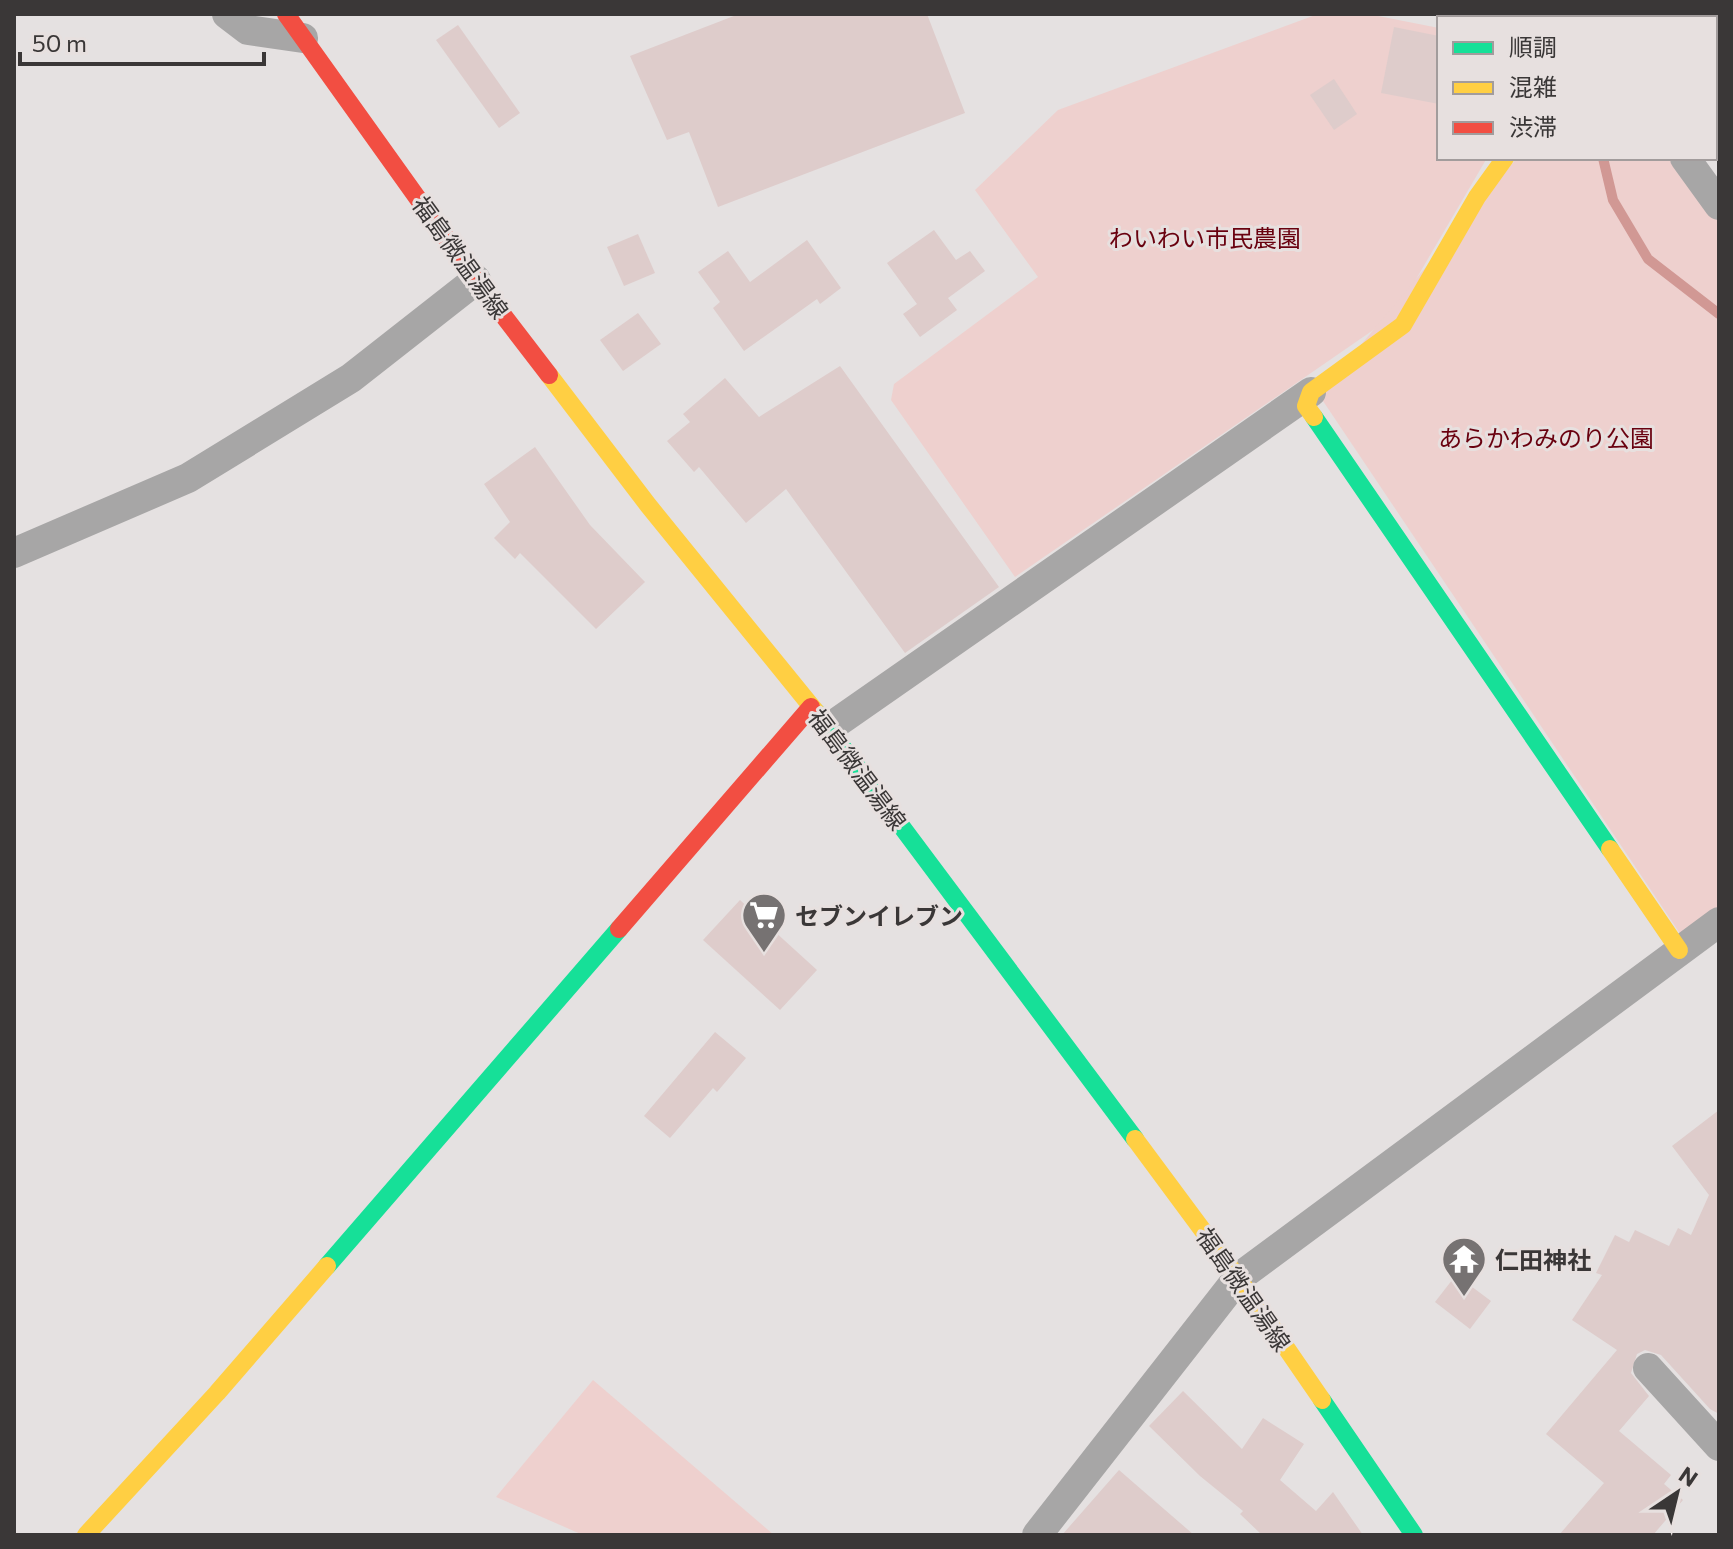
<svg xmlns="http://www.w3.org/2000/svg" width="1733" height="1549" viewBox="0 0 1733 1549" font-family="Commissioner,'Noto Sans JP',sans-serif">
<style>
.green{fill:#eed0ce}
.lines{fill:none;stroke-linecap:round;stroke-linejoin:round}
.stream{stroke:#d19894;stroke-width:10}
.building{fill:#decccb}
.street{stroke:#a7a6a6;stroke-width:30}
.fast{stroke:#16e098;stroke-width:18}
.slow{stroke:#ffcf43;stroke-width:18}
.jam{stroke:#f24e42;stroke-width:18}
.labels{text-anchor:middle;dominant-baseline:central;stroke-width:6;stroke-linejoin:round;paint-order:stroke}
.park-label{font-size:24px;fill:#69010f;stroke:#e7e0df}
.street-label{font-size:24px;fill:#3a3737;stroke:#e7e0df}
.poi-label{font-size:24px;font-weight:bold;fill:#3a3737;stroke:#e7e0df;text-anchor:start}
</style>
<rect width="100%" height="100%" fill="#e5e1e1"/>
<g class="green">
<path d="M1318,14H1368L1439,28V158H1487L1395,315L1015,577L891,400L894,384L1038,277L975,190L1058,110Z"/>
<path d="M1517,158H1673L1719,223V913L1683,938L1319,395Z"/>
<path d="M593,1380L774,1535H583L496,1497Z"/>
</g>
<g class="lines">
<path class="stream" d="M1603,158L1613,200L1648,259L1719,314"/>
</g>
<g class="building">
<path d="M739,14H927L965,113L718,207L689,132L667,140L630,56Z"/>
<path d="M458,25L520,113L499,128L436,40Z"/>
<path d="M1394,27L1439,36V104L1381,93Z"/>
<path d="M1334,79L1357,114L1334,130L1310,95Z"/>
<path d="M934,230L956,260L970,251L985,271L948,298L957,310L920,337L903,314L917,304L887,263Z"/>
<path d="M638,234L655,273L624,286L607,247Z"/>
<path d="M807,240L841,288L820,304L817,299L744,351L713,308L720,302L698,272L728,251L750,282Z"/>
<path d="M638,313L661,344L623,371L600,340Z"/>
<path d="M840,366L999,587L905,653L786,489L746,523L699,467L694,472L667,441L690,422L683,414L725,378L759,417Z"/>
<path d="M535,447L590,525L645,582L596,629L520,553L515,559L494,538L510,522L484,484Z"/>
<path d="M740,900L817,970L780,1010L703,940Z"/>
<path d="M715,1032L746,1058L717,1092L713,1088L670,1138L644,1116Z"/>
<path d="M1719,1110V1414L1710,1409L1661,1355L1645,1350L1637,1354L1631,1373L1649,1396L1619,1431L1671,1475L1664,1484L1683,1500L1653,1535H1559L1604,1483L1546,1434L1617,1350L1572,1320L1602,1275L1596,1273L1615,1235L1629,1242L1635,1230L1669,1246L1678,1228L1691,1235L1709,1195L1672,1146Z"/>
<path d="M1456,1275L1491,1301L1470,1329L1435,1302Z"/>
<path d="M1183,1391L1242,1449L1263,1418L1304,1444L1280,1480L1316,1511L1333,1492L1363,1535H1262L1240,1514L1243,1511L1200,1476L1149,1426Z"/>
<path d="M1119,1470L1142,1490L1194,1535H1062Z"/>
</g>
<g class="lines">
<g class="street">
<path d="M227,14L248,30L303,38"/>
<path d="M1627,18L1630,14"/>
<path d="M1685,158L1719,205"/>
<path d="M14,553L188,478L351,378L476,280"/>
<path d="M829,728L1311,392"/>
<path d="M1648,1368L1719,1446"/>
<path d="M1037,1535L1238,1278L1719,922"/>
</g>
<g class="fast">
<path d="M1314,417L1610,849"/>
<path d="M816,712L1135,1139"/>
<path d="M327,1266L619,929"/>
<path d="M1322,1400L1414,1535"/>
</g>
<g class="slow">
<path d="M549,375L648,505L816,712"/>
<path d="M1314,417L1306,406L1311,392L1403,325L1477,197L1505,158"/>
<path d="M1610,849L1679,950"/>
<path d="M1135,1139L1238,1278L1322,1400"/>
<path d="M86,1535L217,1393L327,1266"/>
</g>
<g class="jam">
<path d="M286,14L476,280L549,375"/>
<path d="M619,929L811,707"/>
</g>
</g>
<defs>
<g id="supermarket-pin" transform="scale(2.3)"><path d="M0 17L-7.5 6A9.5 9.5 0 1 1 7.5 6Z" fill="#767272" stroke="#e7e0df"/><path d="M-6-5.5h2.5l.6 2H6L4.5 2H-2.5L-4.4-4H-6ZM-1.5 3.2a1.3 1.3 0 1 0 .1 0ZM3 3.2a1.3 1.3 0 1 0 .1 0Z" fill="#fff"/></g>
<g id="temple-pin" transform="scale(2.3)"><path d="M0 17L-7.5 6A9.5 9.5 0 1 1 7.5 6Z" fill="#767272" stroke="#e7e0df"/><path d="M0-6L5-2H3V0L6.5 2.5H4V6H1.5V3h-3V6H-4V2.5H-6.5L-3 0V-2H-5Z" fill="#fff"/></g>
</defs>
<g fill-rule="evenodd">
<use href="#supermarket-pin" x="764" y="915"/>
<use href="#temple-pin" x="1464" y="1259"/>
</g>
<g class="labels">
<g class="park-label">
<text x="1205" y="237">わいわい市民農園</text>
<text x="1546" y="437">あらかわみのり公園</text>
</g>
<g class="street-label">
<text transform="translate(461 257) rotate(54)">福島微温湯線</text>
<text transform="translate(858 769) rotate(53)">福島微温湯線</text>
<text transform="translate(1244 1289) rotate(55)">福島微温湯線</text>
</g>
<g class="poi-label">
<text x="795" y="915">セブンイレブン</text>
<text x="1495" y="1259">仁田神社</text>
</g>
</g>
<rect width="1733" height="1549" fill="none" stroke="#3a3737" stroke-width="32"/>
<rect x="1437" y="16" width="280" height="144" fill="#e7e0df" stroke="#a29c9c" stroke-width="2"/>
<rect x="1453" y="42" width="40" height="12" fill="#16e098" stroke="#a29c9c" stroke-width="2"/>
<text x="1509" y="56" font-size="24" fill="#3a3737">順調</text>
<rect x="1453" y="82" width="40" height="12" fill="#ffcf43" stroke="#a29c9c" stroke-width="2"/>
<text x="1509" y="96" font-size="24" fill="#3a3737">混雑</text>
<rect x="1453" y="122" width="40" height="12" fill="#f24e42" stroke="#a29c9c" stroke-width="2"/>
<text x="1509" y="136" font-size="24" fill="#3a3737">渋滞</text>
<g transform="translate(1677 1493) rotate(35)" stroke="#e7e0df" stroke-width="6" paint-order="stroke">
<path d="M0-6L14 30L0 20L-14 30Z" fill="#3a3737"/>
<text y="-12" font-size="22" font-weight="bold" text-anchor="middle" fill="#3a3737">N</text>
</g>
<path d="M20 52v12h244v-12" fill="none" stroke="#3a3737" stroke-width="4"/>
<text x="32" y="52" font-size="24" fill="#3a3737" stroke="#e7e0df" stroke-width="6" paint-order="stroke">50 m</text>
</svg>
